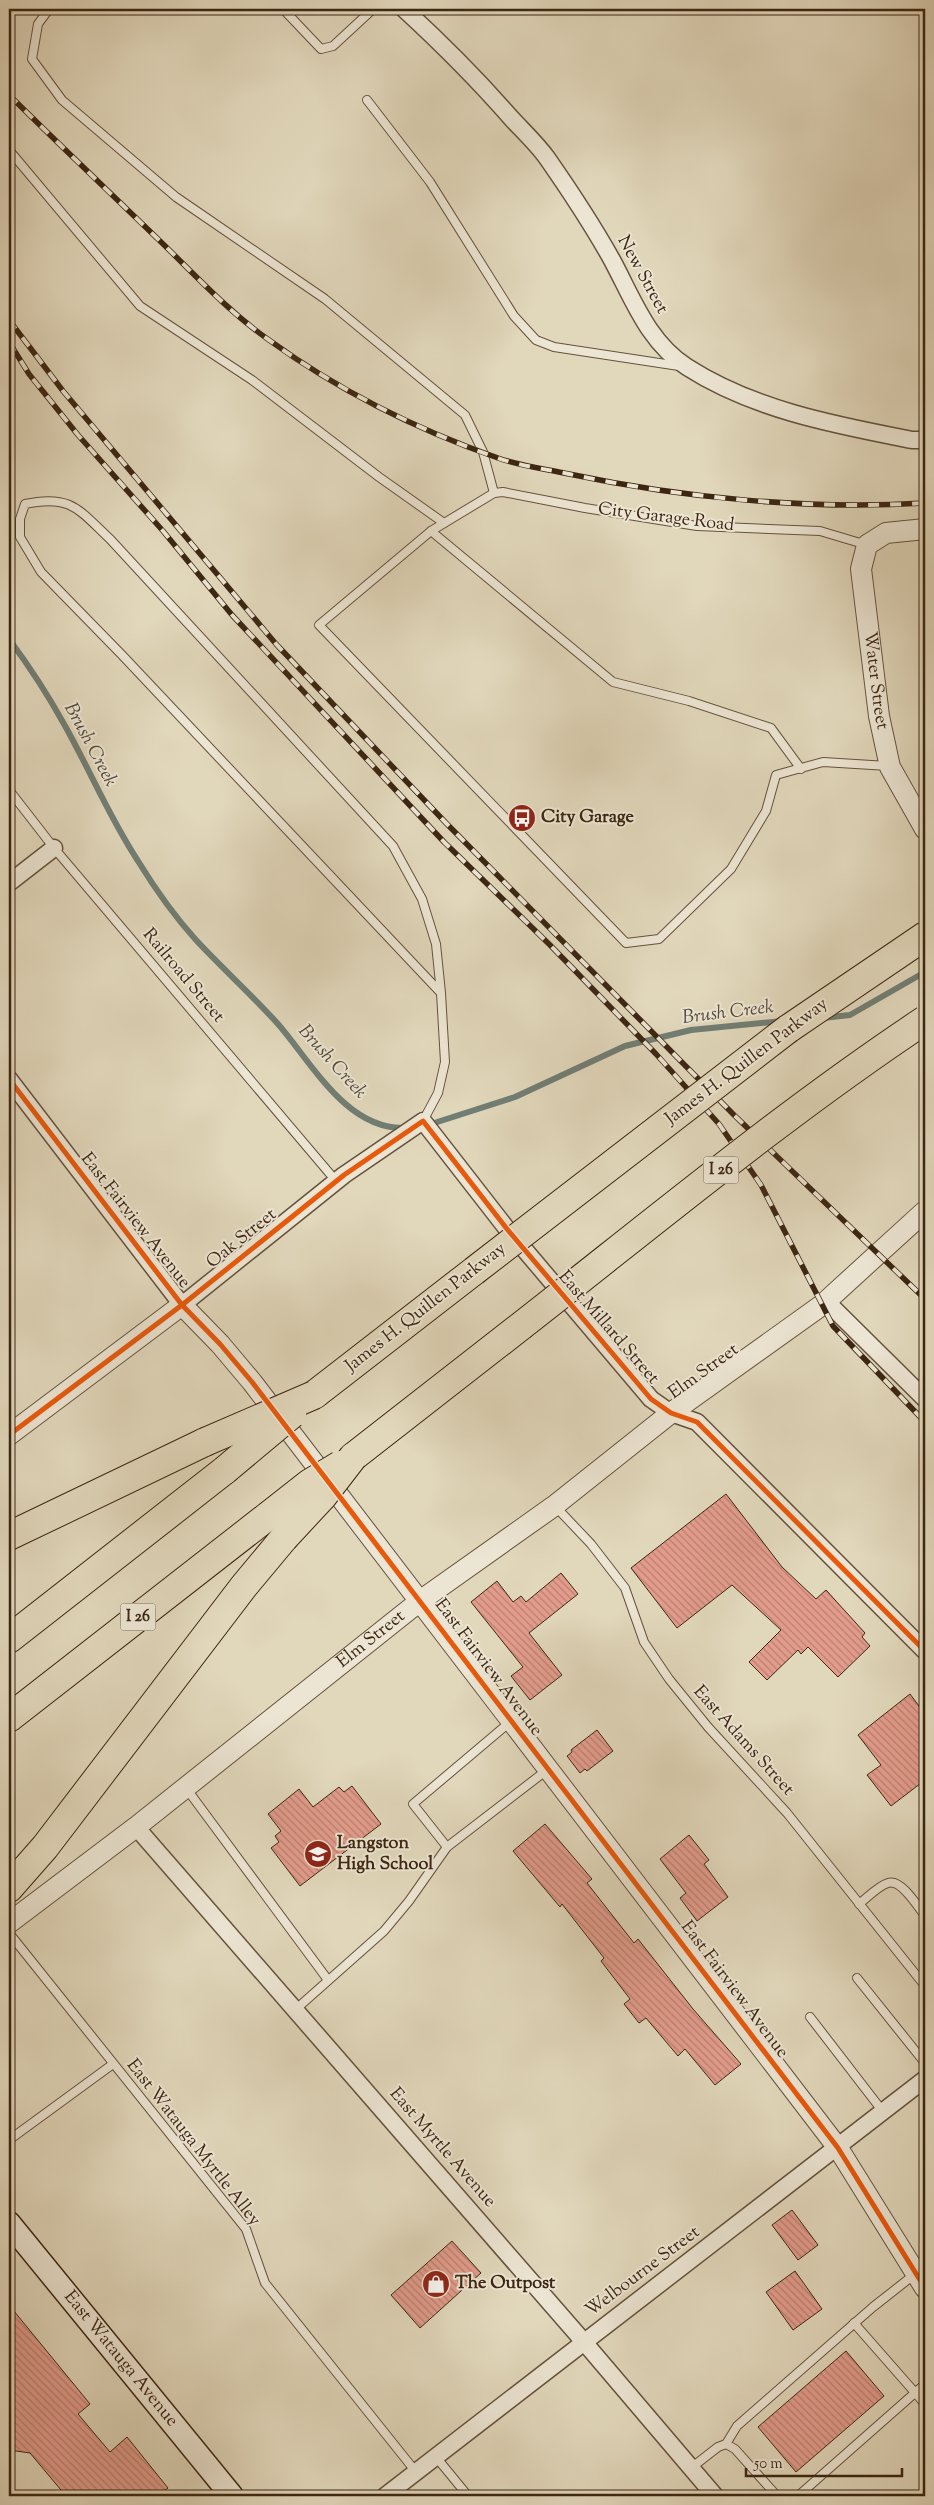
<svg xmlns="http://www.w3.org/2000/svg" width="934" height="2505" viewBox="0 0 934 2505" font-family="'Sorts Mill Goudy',serif">
<style>
.lines{fill:none;stroke-linecap:round;stroke-linejoin:round}
.stream{stroke:#717e74;stroke-width:6}
.building{fill:url(#building-back-hatch);stroke:#3c2612}
.service-casing{stroke:#65523c;stroke-width:10}
.minor-casing{stroke:#65523c;stroke-width:19}
.tertiary-casing{stroke:#65523c;stroke-width:22}
.secondary-casing{stroke:#3c2612;stroke-width:25}
.motorway-casing{stroke:#3c2612;stroke-width:30}
.service{stroke:#ece5d3;stroke-width:8}
.minor{stroke:#ece5d3;stroke-width:16}
.tertiary{stroke:#ece5d3;stroke-width:20}
.secondary{stroke:#ece5d3;stroke-width:22}
.motorway{stroke:#e1d7bb;stroke-width:28}
.rail-casing{stroke:#3c2612;stroke-width:5.5}
.rail{stroke:#ece5d3;stroke-width:4;stroke-dasharray:11;stroke-linecap:butt}
.motorway-bridge-casing{stroke:#3c2612;stroke-width:30;stroke-linecap:butt}
.motorway-bridge{stroke:#e1d7bb;stroke-width:28}
.cycleway-casing{stroke:#ece5d3;stroke-width:8}
.cycleway{stroke:#e8590c;stroke-width:5}
.labels{text-anchor:middle;dominant-baseline:central;stroke-width:4;stroke-linejoin:round;paint-order:stroke}
.shield{fill:#ece5d3;stroke:#715f4c;stroke-width:1}
.shield-label{font-size:16px;font-weight:bold;fill:#3c2612}
.street-label{font-size:18px;fill:#3c2612;stroke:#ece5d3}
.poi-label{font-size:18px;font-weight:bold;fill:#3c2612;stroke:#ece5d3;text-anchor:start}
.water-label{font-size:19px;font-style:italic;fill:#524a3b;stroke:#ece5d3}
</style>
<defs>
<pattern id="building-back-hatch" width="6" height="6" patternUnits="userSpaceOnUse" patternTransform="scale(1.25)"><rect width="6" height="6" fill="#e39c8c"/><path d="M-1 5l2 2M0 0l6 6M5-1l2 2" fill="none" stroke="#b97f71"/></pattern>
</defs>
<rect width="100%" height="100%" fill="#e1d7bb"/>
<filter id="stains"><feTurbulence type="fractalNoise" baseFrequency=".004" numOctaves="4"/><feColorMatrix values="0 0 0 0 .2 0 0 0 0 .09 0 0 0 0 .02 0 0 0 .5 -.17"/></filter>
<radialGradient id="worn" r=".72"><stop offset=".6" stop-color="#630" stop-opacity="0"/><stop offset="1" stop-color="#630" stop-opacity=".3"/></radialGradient>
<g class="lines">
<g class="stream">
<path d="M9,639C29,666 48,695 64,724C90,770 109,817 138,861C154,887 176,918 196,940C223,969 252,995 278,1024C312,1063 346,1129 404,1128"/>
<path d="M823,1018L850,1015L925,972"/>
<path d="M428,1125L515,1097L625,1046L691,1030L783,1021"/>
</g>
</g>
<g class="building">
<path d="M726,1494L782,1567L816,1599L826,1590L865,1633L862,1637L870,1646L838,1677L808,1647L801,1654L798,1650L767,1680L749,1662L781,1630L732,1585L677,1628L631,1568Z"/>
<path d="M561,1573L578,1594L529,1633L562,1675L530,1700L511,1676L523,1667L471,1602L497,1581L513,1602L521,1596L526,1602Z"/>
<path d="M910,1694L925,1714V1780L891,1806L867,1775L881,1765L858,1735Z"/>
<path d="M597,1730L613,1751L587,1771L585,1769L580,1773L567,1756L572,1752L571,1750Z"/>
<path d="M352,1786L381,1824L300,1886L271,1848L279,1842L275,1836L281,1831L268,1814L299,1789L313,1807L339,1787L344,1792Z"/>
<path d="M545,1824L592,1879L587,1883L634,1943L638,1939L693,2009L741,2064L715,2085L685,2049L678,2056L646,2018L639,2023L624,2004L630,1999L601,1961L604,1958L562,1904L560,1907L513,1851Z"/>
<path d="M689,1835L709,1860L704,1864L728,1897L697,1921L680,1898L686,1893L660,1859Z"/>
<path d="M792,2210L818,2245L798,2260L772,2225Z"/>
<path d="M452,2241L481,2273L420,2328L391,2295Z"/>
<path d="M795,2271L822,2309L793,2330L766,2292Z"/>
<path d="M9,2305L90,2404L78,2414L110,2452L127,2437L168,2488L157,2496H66L30,2453L9,2450Z"/>
<path d="M846,2351L884,2396L796,2472L758,2427Z"/>
</g>
<g class="lines">
<g class="service-casing">
<g id="service">
<path d="M49,9L38,24L32,59L62,100L176,197L325,299L465,415L483,452L494,493"/>
<path d="M283,9L321,49L333,46L373,9"/>
<path d="M367,100L430,182L514,316L536,340L554,347L679,366"/>
<path d="M9,150L140,306L252,380L379,477L444,523"/>
<path d="M431,531L613,682L689,701L771,728L801,769"/>
<path d="M867,545L820,531L697,526L585,508L503,492L494,493L431,531L319,625L626,943L659,939L731,869L766,811L776,775L823,762L888,766"/>
<path d="M9,790L54,848L336,1181"/>
<path d="M423,1121L438,1093L445,1062L441,993L122,655L41,572L20,537V519L25,504C71,494 79,510 110,539L393,846L422,899L436,944L441,993"/>
<path d="M555,1506L591,1544L625,1588L644,1642L669,1679L708,1727L787,1813L925,1986"/>
<path d="M186,1788L328,1980"/>
<path d="M447,1847L413,1804L510,1722"/>
<path d="M859,1904C867,1898 878,1886 888,1883C901,1878 918,1907 925,1916"/>
<path d="M9,1933L246,2229L265,2283L416,2472"/>
<path d="M857,1978L925,2063"/>
<path d="M295,2010L384,1931L409,1901L447,1847L547,1770"/>
<path d="M810,2017L884,2113"/>
<path d="M9,2140L113,2064"/>
<path d="M854,2323L925,2404"/>
<path d="M726,2444L737,2426L873,2307L915,2274"/>
<path d="M436,2457L468,2496"/>
<path d="M691,2468L718,2447L726,2444L735,2449L777,2496"/>
<path d="M798,2496L925,2384"/>
</g>
</g>
<g class="minor-casing">
<g id="minor">
<path d="M404,9C442,44 478,80 512,119C524,132 537,144 547,158C570,191 593,226 612,260C633,299 648,342 687,367C754,410 835,425 912,440H925"/>
<path d="M9,883L54,848"/>
<path d="M9,1079L182,1305L344,1175L423,1121L507,1229L651,1399L671,1413L697,1422L925,1651"/>
<path d="M826,1301L925,1399"/>
<path d="M136,1827L584,2342L715,2496"/>
<path d="M385,2496L925,2079"/>
</g>
</g>
<g class="tertiary-casing">
<g id="tertiary">
<path id="s1" d="M925,529L886,533L867,545L861,569L879,716L890,767L925,829"/>
<path d="M9,1435L182,1305L220,1344L252,1382L838,2148L925,2288"/>
<path id="s2" d="M9,1923L136,1827L420,1601L554,1506L671,1413L822,1305L925,1211"/>
</g>
</g>
<g class="secondary-casing">
<g id="secondary">
<path id="s3" d="M9,2223L232,2496"/>
</g>
</g>
<g class="motorway-casing">
<g id="motorway">
<path d="M788,1029L925,936"/>
<path d="M314,1395L474,1271"/>
<path d="M353,1457L521,1326"/>
<path d="M9,1536L205,1442"/>
<path d="M9,1639L225,1470"/>
<path d="M9,1718L268,1516"/>
<path d="M9,1888L45,1847L244,1586L284,1538"/>
</g>
</g>
<use href="#service" class="service"/>
<use href="#minor" class="minor"/>
<use href="#tertiary" class="tertiary"/>
<use href="#secondary" class="secondary"/>
<use href="#motorway" class="motorway"/>
<g class="rail-casing">
<g id="rail">
<path d="M9,95C59,144 109,192 160,241C195,275 229,312 269,340C338,390 418,430 498,458C520,466 546,469 569,474C683,498 809,510 925,503"/>
<path d="M9,320L63,391L276,644L446,823L734,1115L925,1299"/>
<path d="M9,342L29,374L78,435L163,531L232,615L444,842L550,945L656,1054L719,1124L761,1185L833,1326L925,1422"/>
</g>
</g>
<use href="#rail" class="rail"/>
<g class="motorway-bridge-casing">
<g id="motorway-bridge">
<path d="M474,1271L788,1029"/>
<path d="M521,1326C654,1222 785,1113 925,1020"/>
<path d="M205,1442L314,1395"/>
<path d="M225,1470L292,1414"/>
<path d="M268,1516L310,1483L340,1465"/>
<path d="M284,1538L323,1496L353,1457"/>
</g>
</g>
<use href="#motorway-bridge" class="motorway-bridge"/>
<g class="cycleway-casing">
<g id="cycleway">
<path d="M9,1079L182,1305L220,1344L252,1382L838,2148L925,2288"/>
<path d="M9,1435L182,1305L344,1175L423,1121L507,1229L651,1399L671,1413L697,1422L925,1651"/>
</g>
</g>
<use href="#cycleway" class="cycleway"/>
</g>
<defs>
<g id="bus-disc" transform="scale(1.4375)"><circle r="9.5" fill="#8f2418" stroke="#ece5d3"/><path d="M-5-6H5V4H4V6H2V4H-2V6H-4V4H-5ZM-3.5-4V0h7V-4ZM-3.5 1.2v1.5H-2V1.2ZM2 1.2v1.5H3.5V1.2Z" fill="#fff"/></g>
<g id="school-disc" transform="scale(1.4375)"><circle r="9.5" fill="#8f2418" stroke="#ece5d3"/><path d="M0-5L7-2L0 1L-7-2ZM-4 1L0 2.5L4 1V4Q0 6-4 4Z" fill="#fff"/></g>
<g id="shop-disc" transform="scale(1.4375)"><circle r="9.5" fill="#8f2418" stroke="#ece5d3"/><path d="M-5-2.5h2.3a2.7 3.5 0 0 1 5.4 0H5L5.5 6h-11ZM-1.5-2.5h3a1.5 2.3 0 0 0-3 0Z" fill="#fff"/></g>
</defs>
<g fill-rule="evenodd">
<use href="#bus-disc" x="522" y="818"/>
<use href="#school-disc" x="318" y="1854"/>
<use href="#shop-disc" x="436" y="2284"/>
</g>
<g class="labels">
<g class="shield">
<rect x="703.5" y="1156.5" width="35" height="27" rx="4"/>
<rect x="120.5" y="1603.5" width="35" height="27" rx="4"/>
</g>
<g class="shield-label">
<text x="721" y="1170">I 26</text>
<text x="138" y="1617">I 26</text>
</g>
<g class="street-label">
<text transform="translate(642 275) rotate(61)">New Street</text>
<text transform="translate(666 518) rotate(7)">City Garage Road</text>
<text stroke="none"><textPath href="#s1" startOffset="199">Water Street</textPath></text>
<text transform="translate(183 976) rotate(50)">Railroad Street</text>
<text transform="translate(747 1062) rotate(-37)">James H. Quillen Parkway</text>
<text transform="translate(135 1221) rotate(52)">East Fairview Avenue</text>
<text transform="translate(242 1239) rotate(-39)">Oak Street</text>
<text transform="translate(426 1308) rotate(-38)">James H. Quillen Parkway</text>
<text transform="translate(608 1328) rotate(49)">East Millard Street</text>
<text transform="translate(704 1372) rotate(-36)">Elm Street</text>
<text stroke="none"><textPath href="#s2" startOffset="460">Elm Street</textPath></text>
<text transform="translate(488 1668) rotate(53)">East Fairview Avenue</text>
<text transform="translate(743 1741) rotate(48)">East Adams Street</text>
<text transform="translate(734 1990) rotate(53)">East Fairview Avenue</text>
<text transform="translate(193 2143) rotate(52)">East Watauga Myrtle Alley</text>
<text transform="translate(442 2148) rotate(49)">East Myrtle Avenue</text>
<text transform="translate(643 2272) rotate(-37)">Welbourne Street</text>
<text stroke="none"><textPath href="#s3" startOffset="176">East Watauga Avenue</textPath></text>
</g>
<g class="poi-label">
<text x="541" y="818">City Garage</text>
<text x="337" y="1844">Langston<tspan x="337" dy="21">High School</tspan></text>
<text x="455" y="2284">The Outpost</text>
</g>
<g class="water-label">
<text transform="translate(90 745) rotate(62)">Brush Creek</text>
<text transform="translate(728 1013) rotate(-7)">Brush Creek</text>
<text transform="translate(332 1062) rotate(48)">Brush Creek</text>
</g>
</g>
<rect width="934" height="2505" fill="none" stroke="#e1d7bb" stroke-width="30"/>
<rect x="10" y="10" width="914" height="2485" fill="none" stroke="#3c2612" stroke-width="2.5"/>
<rect x="15" y="15" width="904" height="2475" fill="none" stroke="#3c2612"/>
<path d="M746 2468v8h156v-8" fill="none" stroke="#3c2612" stroke-width="2.5"/>
<text x="754" y="2468" font-size="15" fill="#3c2612" stroke="#ece5d3" stroke-width="4" paint-order="stroke">50 m</text>
<rect width="100%" height="100%" filter="url(#stains)"/>
<rect width="100%" height="100%" fill="url(#worn)"/>
</svg>
